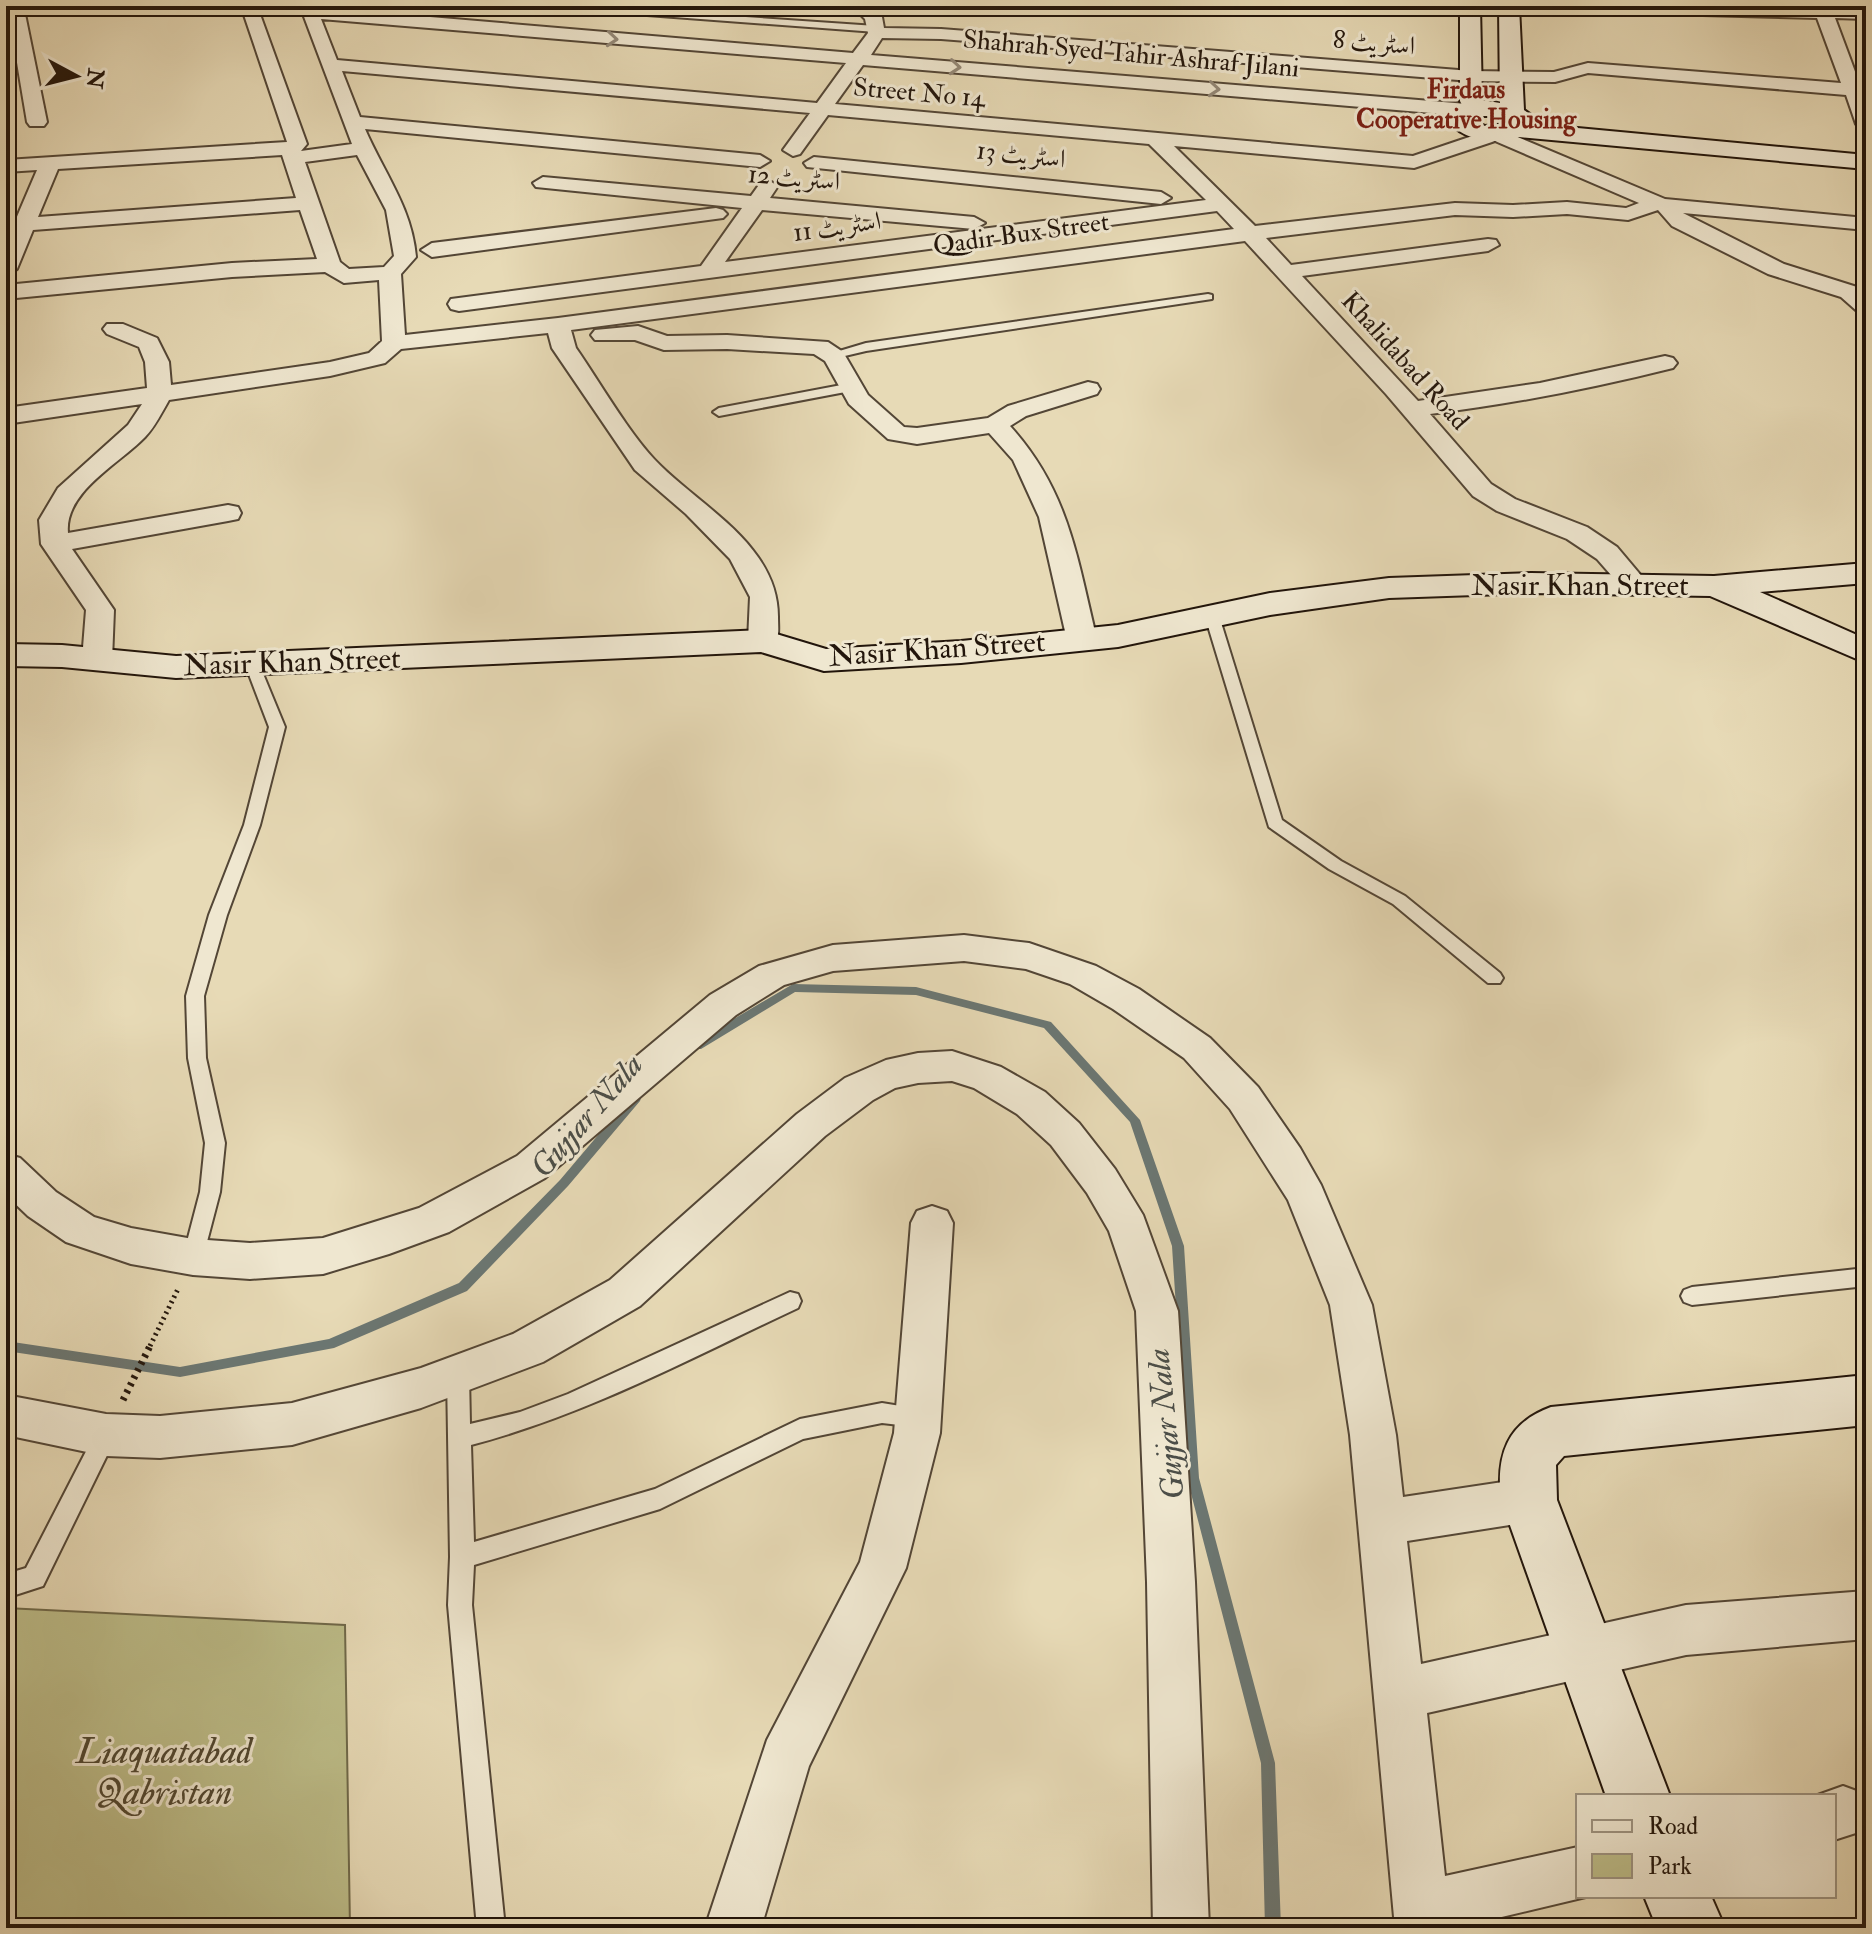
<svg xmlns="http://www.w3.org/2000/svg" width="1872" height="1934" viewBox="0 0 1872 1934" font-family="'IM FELL Double Pica',Amiri,serif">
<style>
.green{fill:#bdbd89;stroke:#70694a;stroke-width:2}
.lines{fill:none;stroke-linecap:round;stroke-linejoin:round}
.stream{fill:#6b7773;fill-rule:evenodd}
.lane-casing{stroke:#534636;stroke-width:4}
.street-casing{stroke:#534636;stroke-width:4}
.secondary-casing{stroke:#22150b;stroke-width:4}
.path-far1{stroke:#22150b;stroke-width:5;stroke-dasharray:2 4;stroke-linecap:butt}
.path{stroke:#22150b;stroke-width:7;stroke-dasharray:3 5;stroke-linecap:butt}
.lane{fill:#efe7d0;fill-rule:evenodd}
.street{fill:#efe7d0;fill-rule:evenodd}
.secondary{fill:#efe7d0;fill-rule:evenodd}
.oneway{stroke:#938877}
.labels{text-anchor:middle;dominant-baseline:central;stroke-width:6;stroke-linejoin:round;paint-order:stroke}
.far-street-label{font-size:26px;fill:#22150b;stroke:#efe7d0}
.far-neighbourhood-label{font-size:26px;font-weight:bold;fill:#7a1f14;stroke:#efe7d0}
.street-label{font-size:30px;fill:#22150b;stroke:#efe7d0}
.water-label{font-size:32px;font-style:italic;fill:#4c4e48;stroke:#efe7d0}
.near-park-label{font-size:36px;font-style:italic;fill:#504731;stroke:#efe7d0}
</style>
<rect width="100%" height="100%" fill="#e7dab6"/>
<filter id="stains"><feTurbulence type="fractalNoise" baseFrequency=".0025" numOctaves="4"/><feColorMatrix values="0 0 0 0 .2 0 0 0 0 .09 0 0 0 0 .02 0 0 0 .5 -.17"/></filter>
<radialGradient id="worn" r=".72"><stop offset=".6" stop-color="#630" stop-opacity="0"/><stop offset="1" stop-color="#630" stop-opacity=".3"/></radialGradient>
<path class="green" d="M6,1608L345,1625L350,1928H6Z"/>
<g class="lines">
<g class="stream">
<path d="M793,984L916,987L1051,1022L1140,1120L1184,1246L1199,1478L1275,1763L1281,1928H1265L1261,1763L1187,1478L1172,1246L1130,1122L1044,1028L916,995L795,992L701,1049H693L692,1046L693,1043Z"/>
<path d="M636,1094L640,1095L641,1098L640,1101L568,1186L467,1291L334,1348L180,1377L6,1351V1341L180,1367L329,1339L459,1283L560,1180L632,1095Z"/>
</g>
<g class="lane-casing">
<g id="lane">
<path d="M644,10L876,26L880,29L876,32L647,15Z"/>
<path d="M1208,294L1212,295V299L866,351L832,359L826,355L866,343Z"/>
<path d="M852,383L858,387L856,390L719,416L713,412L719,408Z"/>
<path d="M1212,612L1219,616L1282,820L1341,861L1405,896L1500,973L1503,978L1500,983H1488L1393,904L1329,869L1269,827L1205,616Z"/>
<path d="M252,659L259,664L285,727L260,825L227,915L204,996L206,1058L225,1143L220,1192L203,1257L200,1263L193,1266L186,1263L183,1257L200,1192L205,1143L188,1058L186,996L209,915L244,825L269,727L245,664Z"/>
<path d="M1866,1268V1286L1692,1305L1684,1302L1681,1296L1684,1290L1692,1287Z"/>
<path d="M790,1292L798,1294L801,1301L798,1308C691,1358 586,1415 471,1445L474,1542L655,1489L800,1419L882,1403L925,1410L928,1417L925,1424L917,1427L882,1423L803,1439L660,1509L474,1565L472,1605L505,1928H477L448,1605L450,1557L447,1375L450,1368L458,1365L466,1368L469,1375L470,1424L520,1412L568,1394Z"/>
<path d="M106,1425L114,1428L117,1435L43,1586L6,1598V1574L26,1568L98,1428Z"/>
</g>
</g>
<g class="street-casing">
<g id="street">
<path d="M10,6H22L24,9L47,122L44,126H30L27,122L8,9Z"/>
<path d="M241,6H257L307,144L301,151L352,144L300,6L853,53L868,33L865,19L852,6H870L882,17L884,28L941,29L1471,71L1554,72L1588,63L1841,83L1817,18L1547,11L1539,6L1866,9V19L1835,18L1860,85H1866V130L1856,124L1846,95L1588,73L1555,82L1471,81L941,39L882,38L871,55L1467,104L1476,110L1467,116L863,65L835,104L1413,156L1496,128L1665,199L1866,218V230L1683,213L1784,264L1857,287L1866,295V314L1858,312L1841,297L1768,274L1672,226L1658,210L1628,220L1567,214L1513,217L1455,215L1266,238L1291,265L1488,239L1496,240L1499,245L1488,251L1302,276L1418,401L1540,383L1665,356L1673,358L1677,363L1673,368C1593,388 1512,404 1430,414L1491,484L1515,499L1587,527L1617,547L1649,585L1645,591L1635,594L1625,591L1597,559L1567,539L1497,511L1473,496L1386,394L1245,241L571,330L576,348C599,381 627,430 654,459C698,506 779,544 778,618C778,628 780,638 773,647L763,650L753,647L748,641L750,597L730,559L686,514L635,470L552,348L548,333L401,349L385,363L330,376L169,400C162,412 155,427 145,437C119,464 64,492 68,533L228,505L238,507L241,513L238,519L228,521L72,549L114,610L112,660L108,666L97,669L86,666L82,660L86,610L41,544L39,520L58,488L128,425L142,404L6,424V408L147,388L145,362L139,347L107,334L103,329L107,324H123L157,338L169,362L171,385L330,362L369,353L382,341L379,280L344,283L325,272L232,277L6,299V285L232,263L317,259L300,210L33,230L17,269L6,276V243L11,232H6V220L16,219L37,170L6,172V160L287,142ZM321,19L846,63L817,103L337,60ZM342,71L810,113L783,150L793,156L800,154L828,115L1149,144L1206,200L725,262L762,210L974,229L985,223L974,217L770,198L778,186L768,180L761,182L751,196L543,177L533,183L536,187L742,208L701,266L451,299L448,304L451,309L459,311L1217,211L1234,229L558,318L405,335L401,274L416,257C412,208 384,173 365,129L760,167L770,161L760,155L360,117ZM1495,141L1639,203L1626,208L1567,202L1513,205L1455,203L1255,226L1174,146L1414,168ZM282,155L296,198L38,217L58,169ZM357,155L386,210L394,256L384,267L349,269L340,262L305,162Z"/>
<path d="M814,157L1161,192L1171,198L1161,204L807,167L804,163Z"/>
<path d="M716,208L723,210L727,214L723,218L432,257L421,250L432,243Z"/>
<path d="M638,326L667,336L727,335L828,342L843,352L868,395L904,427L917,428L988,418L1008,406L1088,382L1097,384L1100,389L1097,394L1026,416L1010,426C1069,491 1077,558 1097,640L1092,646L1082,649L1072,646L1067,640L1039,517L1013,460L989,433L917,444L888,439L849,404L825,361L814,354L727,349L664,350L635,340H595L591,335L595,330Z"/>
<path d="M964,935L1029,943L1096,966L1139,989L1210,1038L1258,1087L1300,1148L1321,1185L1372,1305L1396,1435L1403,1497L1529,1478L1545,1484L1552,1500L1545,1516L1529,1522L1407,1541L1421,1664L1686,1605L1866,1591V1639L1686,1655L1427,1713L1445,1876L1578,1847V1896H1590L1455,1928H1395L1350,1435L1330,1305L1288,1200L1230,1109L1184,1058L1113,1009L1070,984L1026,969L964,961L833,971L784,985L736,1015L545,1178L449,1232L389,1254L323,1274L250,1279L193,1275L131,1264L66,1242L28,1216L6,1195V1154L20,1158L56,1192L94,1217L131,1228L193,1239L250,1243L323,1238L419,1208L517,1156L710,995L759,966L833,945Z"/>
<path d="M952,1051L1001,1067L1045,1092L1079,1123L1115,1169L1143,1215L1178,1311L1195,1582L1209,1928H1153L1147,1582L1136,1311L1109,1231L1087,1193L1051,1145L1017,1114L974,1088L952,1081L918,1083L895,1088L873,1100L825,1136L640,1306L543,1362L421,1408L292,1445L160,1458L106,1456L6,1435V1395L106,1414L160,1416L292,1403L421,1368L513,1334L610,1280L797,1114L845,1078L886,1060L918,1053Z"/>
<path d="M932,1206L947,1211L953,1223L940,1433L906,1568L809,1766L761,1928H705L767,1740L860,1562L894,1433L911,1223L917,1211Z"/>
<path d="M1843,1786L1862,1793C1867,1807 1867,1817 1862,1831L1834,1840V1796H1815Z"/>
</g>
</g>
<g class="secondary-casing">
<g id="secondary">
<path d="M1460,6H1480L1482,100L1500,103L1499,6H1519L1524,110L1531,115L1535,124L1866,155V169L1519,137C1491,143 1462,142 1445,117L1462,105L1460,101ZM1477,116H1497L1512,123L1485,126L1470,119Z"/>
<path d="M1866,563V583L1760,592L1866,639V663L1710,596L1531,593L1389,598L1270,615L1118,647L961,663L824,671L761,652L176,678L62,667L6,666V644L62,645L176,656L763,630L826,649L961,641L1118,625L1270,593L1389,578L1531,573L1714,576Z"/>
<path d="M1866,1375V1425L1564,1456L1556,1465L1557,1500L1670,1796H1606L1501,1500C1496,1455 1507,1423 1551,1407Z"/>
<path d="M1644,1896H1711L1725,1928H1657Z"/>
</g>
</g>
<path class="path-far1" d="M150,1346L179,1287"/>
<path class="path" d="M123,1400L151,1344"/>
<use href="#lane" class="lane"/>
<use href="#street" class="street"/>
<use href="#secondary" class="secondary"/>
</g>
<defs><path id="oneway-chevron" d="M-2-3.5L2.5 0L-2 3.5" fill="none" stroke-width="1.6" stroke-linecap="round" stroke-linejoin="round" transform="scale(2)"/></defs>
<g class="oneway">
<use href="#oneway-chevron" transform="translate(612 39) rotate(5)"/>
<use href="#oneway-chevron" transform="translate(955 67) rotate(5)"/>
<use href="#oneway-chevron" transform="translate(1214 89) rotate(5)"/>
</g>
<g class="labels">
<g class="far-street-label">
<text transform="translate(1374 43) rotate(5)">اسٹریٹ 8</text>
<text transform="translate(1131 54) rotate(5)">Shahrah Syed Tahir Ashraf Jilani</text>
<text transform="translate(919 93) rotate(5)">Street No 14</text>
<text transform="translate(1021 155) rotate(6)">اسٹریٹ 13</text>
<text transform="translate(794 178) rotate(5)">اسٹریٹ 12</text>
<text transform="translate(837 227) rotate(-8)">اسٹریٹ 11</text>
<text transform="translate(1021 234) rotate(-8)">Qadir Bux Street</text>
<text transform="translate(1405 361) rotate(48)">Khalidabad Road</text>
</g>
<g class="far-neighbourhood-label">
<text x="1466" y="90">Firdaus<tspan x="1466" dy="30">Cooperative Housing</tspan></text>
</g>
<g class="street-label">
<text x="1580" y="585">Nasir Khan Street</text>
<text transform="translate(937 649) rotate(-4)">Nasir Khan Street</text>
<text transform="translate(292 662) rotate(-2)">Nasir Khan Street</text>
</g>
<g class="water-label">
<text transform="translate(587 1116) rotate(-49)">Gujjar Nala</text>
<text transform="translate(1166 1424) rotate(-96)">Gujjar Nala</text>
</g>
<g class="near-park-label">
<text x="164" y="1751">Liaquatabad<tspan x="164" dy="41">Qabristan</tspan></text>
</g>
</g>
<rect width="1872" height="1934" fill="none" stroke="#e7dab6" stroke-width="32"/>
<rect x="8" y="8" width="1856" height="1918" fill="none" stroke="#22150b" stroke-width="4"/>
<rect x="16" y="16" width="1840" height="1902" fill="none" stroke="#22150b" stroke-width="2"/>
<rect x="1576" y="1794" width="260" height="104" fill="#efe7d0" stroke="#9d9381" stroke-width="2"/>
<rect x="1592" y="1820" width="40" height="12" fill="#efe7d0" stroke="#9d9381" stroke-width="2"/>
<text x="1648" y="1834" font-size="24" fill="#22150b">Road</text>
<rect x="1592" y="1854" width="40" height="24" fill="#bdbd89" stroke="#9d9381" stroke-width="2"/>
<text x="1648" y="1874" font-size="24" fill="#22150b">Park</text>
<g transform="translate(76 76) rotate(97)" stroke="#efe7d0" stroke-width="6" paint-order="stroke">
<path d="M0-6L14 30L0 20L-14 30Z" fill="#22150b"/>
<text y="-12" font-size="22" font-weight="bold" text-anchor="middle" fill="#22150b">N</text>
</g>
<rect width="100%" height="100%" filter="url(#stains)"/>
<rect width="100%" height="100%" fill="url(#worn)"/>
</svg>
